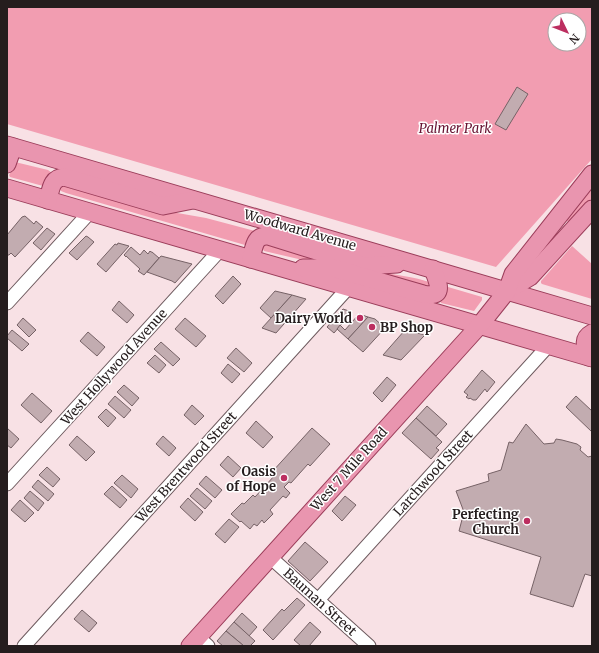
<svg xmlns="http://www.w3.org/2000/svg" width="599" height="653" viewBox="0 0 599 653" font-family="Merriweather,serif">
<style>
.green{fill:#f29db1;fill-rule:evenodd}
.building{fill:#c2acb0;stroke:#766266}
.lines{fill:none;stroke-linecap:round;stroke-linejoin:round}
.minor-casing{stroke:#6d5a5e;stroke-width:15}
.major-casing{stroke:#9b3d5a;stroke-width:19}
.minor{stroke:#fff;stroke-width:13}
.major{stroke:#e995af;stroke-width:17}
.poi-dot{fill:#bc2e60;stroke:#fff;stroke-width:1.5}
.labels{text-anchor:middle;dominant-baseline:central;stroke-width:3;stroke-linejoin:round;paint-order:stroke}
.park-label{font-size:13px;font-style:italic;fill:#661030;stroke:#fff}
.street-label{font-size:13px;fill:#251d1e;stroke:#fff}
.poi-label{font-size:13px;font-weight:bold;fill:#251d1e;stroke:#fff;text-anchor:end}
</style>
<rect width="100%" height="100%" fill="#f8e1e5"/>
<g class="green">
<path d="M7,7H592V159L496,267L7,124ZM555,20H579V44H555Z"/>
<path d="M15,162L48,170L52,173L43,186L10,177L9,175L13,169Z"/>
<path d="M61,184L166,211L206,218L255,231V232L251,235L245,245L66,193L61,191L59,187Z"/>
<path d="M592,186V198L572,220L570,222L566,221V218Z"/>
<path d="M264,242C301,252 337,262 375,271C394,275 413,276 432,283V290L264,251L262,247Z"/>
<path d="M572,246L592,264V299L542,284L541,283V281Z"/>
<path d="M448,287L482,297V300L474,311L441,303L440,301L444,297L446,288Z"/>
</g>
<g class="building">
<path d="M517,87L528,94L506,130L495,124Z"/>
<path d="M25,216L34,224L36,221L43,227L15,257L11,253L9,255H7V235L22,217Z"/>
<path d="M47,228L55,234L41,250L33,243Z"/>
<path d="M86,236L88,237L94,242L77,260L69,253Z"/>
<path d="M118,243L129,246L106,272L97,264L115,244L117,245Z"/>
<path d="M131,247L140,255L144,250L148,254L150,251L151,252H152L159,258L144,275L138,271L140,269L126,256V257L124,255Z"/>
<path d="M161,256L192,264L175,283L172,281L147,272Z"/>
<path d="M233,276L241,284L223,304L215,296Z"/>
<path d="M275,291L292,295L271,318L260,308Z"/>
<path d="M292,295L306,299L276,333L262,328Z"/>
<path d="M119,301L134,315L127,323L112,310Z"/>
<path d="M343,309L352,312L334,333L327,327Z"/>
<path d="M359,314L368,317L348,339L337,329L340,325L345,330Z"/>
<path d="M368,317L375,319L385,328L363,352L348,339Z"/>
<path d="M23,318L36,330L29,337L17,325Z"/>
<path d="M185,318L206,336L196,347L175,329Z"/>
<path d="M12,330L29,344L22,351L7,338V336Z"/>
<path d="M405,330L425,335L401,360L383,355Z"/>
<path d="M88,332L105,347L97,356L80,341Z"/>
<path d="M161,342L180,359L173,366L154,349Z"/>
<path d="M236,348L252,363L244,372L227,358Z"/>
<path d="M155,355L166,365L159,373L147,363Z"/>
<path d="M228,364L240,374L232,383L221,373Z"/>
<path d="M482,370L495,382L487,392L485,389L476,400H473L470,398L469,399L466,397L468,395L464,392Z"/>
<path d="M387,377L396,385L382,402L373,393Z"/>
<path d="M124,385L139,398L132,406L117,392Z"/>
<path d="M32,393L52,411L41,423L21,405Z"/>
<path d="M115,396L131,410L124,418L108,404Z"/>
<path d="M576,396L592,411V432L566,407Z"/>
<path d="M192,405L204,416L195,425L184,415Z"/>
<path d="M427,406L447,424L436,436L416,418Z"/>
<path d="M106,409L116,418L108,427L98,417Z"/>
<path d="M416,418L442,442L436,448L439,450L431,459L402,433Z"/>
<path d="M256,421L273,437L263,448L246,433Z"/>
<path d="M526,424L544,444L554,443L556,439L562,440L577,444L581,447L580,450L588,457L592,456V576L585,574L573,607L530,594L541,557L459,531L464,512L456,491L489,481L488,474L501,470L509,442L513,443Z"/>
<path d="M7,428L19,439L11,448L7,445Z"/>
<path d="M312,428L330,444L310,466L308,464L291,483L289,482L284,487L290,493L286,498L283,496L270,510L273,514L264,523L262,520L257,526L254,524L250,529L241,521L240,522L231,514L242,503L244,504L253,495L255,497L275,475L272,472Z"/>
<path d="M77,436L95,452L86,461L69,445Z"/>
<path d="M163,436L176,448L169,456L156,444Z"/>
<path d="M228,456L241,468L233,477L220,465Z"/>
<path d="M47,467L60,479L53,487L39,475Z"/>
<path d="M122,475L138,489L131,498L114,483Z"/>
<path d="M206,476L222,490L215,498L199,484Z"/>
<path d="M38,480L54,494L48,501L32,487Z"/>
<path d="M112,486L127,500L120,508L104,494Z"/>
<path d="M197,488L212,501L205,509L190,496Z"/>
<path d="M30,491L44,503L38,511L24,498Z"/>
<path d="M345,496L356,505L342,521L332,511Z"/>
<path d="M188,498L203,512L195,521L180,507Z"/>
<path d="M20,500L34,513L25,522L11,510Z"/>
<path d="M229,519L239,527L225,543L215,534Z"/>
<path d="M305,542L328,562L310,581L288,561Z"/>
<path d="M297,598L305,605L273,640L263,630L282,609L284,611Z"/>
<path d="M82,610L97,623L89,632L74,619Z"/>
<path d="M242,613L257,627L249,636L234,622Z"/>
<path d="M234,622L255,641L250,646H244L226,631Z"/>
<path d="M310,622L321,632L309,646H301L294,640Z"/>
<path d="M226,631L244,646H223L217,641Z"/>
</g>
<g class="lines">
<g class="minor-casing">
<g id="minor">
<path d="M7,303L90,212"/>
<path d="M7,484L220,250"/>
<path d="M270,557L369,646"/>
<path d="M318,600L548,346"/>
<path d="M198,637L208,646"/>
<path d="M24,646L348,288"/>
</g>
</g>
<g class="major-casing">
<g id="major">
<path d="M7,145L592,316"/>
<path d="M7,164L13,147"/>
<path d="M7,188L592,358"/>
<path d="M48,200C51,189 51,178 64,177L163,206L193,200"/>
<path d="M251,259C254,248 254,235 268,236L365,266L397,264"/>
<path d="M303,268H333L423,294C446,298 438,283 433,269"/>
<path d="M507,291L530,277L592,209"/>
<path d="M589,357C586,348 581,339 592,333"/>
<path d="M190,646L479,326L507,291L513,274L592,174"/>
</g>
</g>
<use href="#minor" class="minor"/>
<use href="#major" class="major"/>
</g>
<g class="poi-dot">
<circle cx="360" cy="318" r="4"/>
<circle cx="372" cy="327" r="4"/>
<circle cx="284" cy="478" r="4"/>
<circle cx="527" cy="521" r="4"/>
</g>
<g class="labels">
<g class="park-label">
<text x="455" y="128">Palmer Park</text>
</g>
<g class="street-label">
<text transform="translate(300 230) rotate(16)">Woodward Avenue</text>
<text transform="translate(114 367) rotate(-48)">West Hollywood Avenue</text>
<text transform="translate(186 467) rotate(-48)">West Brentwood Street</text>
<text transform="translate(349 469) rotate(-48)">West 7 Mile Road</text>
<text transform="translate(433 473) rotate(-48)">Larchwood Street</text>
<text transform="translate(320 602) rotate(42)">Bauman Street</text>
</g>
<g class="poi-label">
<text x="352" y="318">Dairy World</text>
<text x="380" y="327" text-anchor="start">BP Shop</text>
<text x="276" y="471">Oasis<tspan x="276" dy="15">of Hope</tspan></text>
<text x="519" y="514">Perfecting<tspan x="519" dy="15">Church</tspan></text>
</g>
</g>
<rect width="599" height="653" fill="none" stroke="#251d1e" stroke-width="16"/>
<g transform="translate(567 32) rotate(133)"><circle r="19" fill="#ffffff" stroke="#a8a5a5"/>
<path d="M0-3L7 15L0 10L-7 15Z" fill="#bc2e60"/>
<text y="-6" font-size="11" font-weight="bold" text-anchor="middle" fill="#251d1e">N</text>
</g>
</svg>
